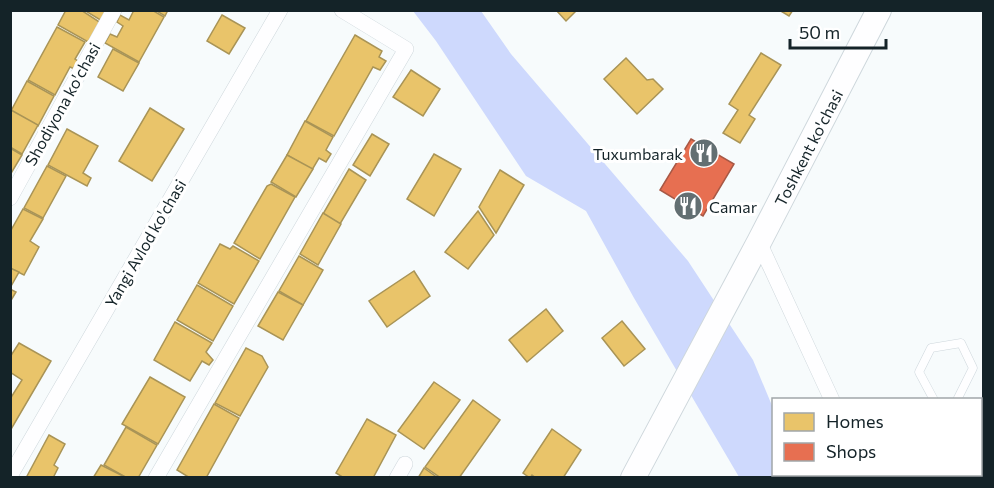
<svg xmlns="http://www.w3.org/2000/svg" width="994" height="488" viewBox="0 0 994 488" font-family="Commissioner,sans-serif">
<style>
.water{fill:#ced9fd}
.homes{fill:#e9c46a;stroke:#a99456;stroke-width:1.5}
.shops{fill:#e76f51;stroke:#a85845;stroke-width:1.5}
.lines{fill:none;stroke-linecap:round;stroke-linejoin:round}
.service-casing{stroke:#ced7dc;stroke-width:9}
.minor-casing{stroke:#ced7dc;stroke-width:16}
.trunk-casing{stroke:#ced7dc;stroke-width:26}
.service{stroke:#fefeff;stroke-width:8}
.minor{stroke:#fefeff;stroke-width:15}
.trunk{stroke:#fefeff;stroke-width:24}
.labels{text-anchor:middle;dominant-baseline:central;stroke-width:6;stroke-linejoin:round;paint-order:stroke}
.street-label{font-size:16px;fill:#142328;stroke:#fff}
.poi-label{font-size:16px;fill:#142328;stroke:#fff;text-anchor:end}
</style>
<rect width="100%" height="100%" fill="#f7fbfc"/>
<path class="water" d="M413,11H481L511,54L688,261L753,360L773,408L774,474L803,475L804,477H739L634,298L586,211L526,176L436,41Z"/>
<g class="homes">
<path d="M66,10H81L101,23L90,43L58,25Z"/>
<path d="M84,10H108L102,21Z"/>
<path d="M134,10H152L164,17L139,62L105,43L110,34L117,37L123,26L117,22L120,15L129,20Z"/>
<path d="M155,10H168L165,16Z"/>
<path d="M556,10H577L566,21Z"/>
<path d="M779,10H793L789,16Z"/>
<path d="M222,15L245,28L229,54L207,41Z"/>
<path d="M57,27L85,42L75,59L81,63L77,70L70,67L55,95L28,80Z"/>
<path d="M355,35L382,51L379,57L386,61L380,70L373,67L334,136L306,121Z"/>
<path d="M113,49L139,63L123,91L98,77Z"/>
<path d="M761,53L781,65L749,115L755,119L740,143L723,133L738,110L729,104Z"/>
<path d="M626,58L647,80L653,79L663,89L637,114L604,79Z"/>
<path d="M411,70L440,89L423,116L393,97Z"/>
<path d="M27,81L54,96L38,126L11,111Z"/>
<path d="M150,108L184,129L152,181L119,161Z"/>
<path d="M11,110L38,125L22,154L10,147Z"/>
<path d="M305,121L333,137L326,150L331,154L326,162L319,158L312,170L287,155Z"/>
<path d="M67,129L98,146L83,173L91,178L87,186L48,165Z"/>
<path d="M372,134L389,144L370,176L353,165Z"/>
<path d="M10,148L22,155L10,175Z"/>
<path d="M434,154L461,169L434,216L407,199Z"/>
<path d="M287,155L313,169L296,197L271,182Z"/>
<path d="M47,166L66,176L43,218L24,208Z"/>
<path d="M349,169L366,180L340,224L323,214Z"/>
<path d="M500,170L524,185L496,233L479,207Z"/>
<path d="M271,184L295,197L260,259L234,243L267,186Z"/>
<path d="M23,209L43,219L30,241L39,247L24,275L10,268V232Z"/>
<path d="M478,211L494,235L468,269L445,252Z"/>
<path d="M323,213L341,224L318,265L300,254Z"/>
<path d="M220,244L230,249L233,246L259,261L234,304L198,283Z"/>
<path d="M299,256L323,270L303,305L279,291Z"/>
<path d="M10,268L19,272L10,288Z"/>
<path d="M414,271L430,296L387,327L369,301Z"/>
<path d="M197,285L233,306L213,341L177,320Z"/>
<path d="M10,289L16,292L10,302Z"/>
<path d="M278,292L303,305L283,340L258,326Z"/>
<path d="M546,309L563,331L527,362L509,340Z"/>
<path d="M622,321L645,349L624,366L602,338Z"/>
<path d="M175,322L212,343L206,352L213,360L209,365L202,361L190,381L154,360Z"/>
<path d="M19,343L51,361L10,431V399L22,380L10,372V357Z"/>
<path d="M246,348L262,356L268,367L240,416L215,403Z"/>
<path d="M150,377L185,397L158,444L122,424Z"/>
<path d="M434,382L460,400L424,449L398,431Z"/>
<path d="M473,400L500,420L459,478H441L425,467Z"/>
<path d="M214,404L239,418L206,478H190L177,470Z"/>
<path d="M367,419L396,435L373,478H344L336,473Z"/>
<path d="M126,427L157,445L138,478H127L104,465Z"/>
<path d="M552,429L581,450L563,478H536L532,475L530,478L523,473Z"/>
<path d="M49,435L65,444L54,465L58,468L53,478H26Z"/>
<path d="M101,465L127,478H93Z"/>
<path d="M424,468L438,478H418Z"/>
</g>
<g class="shops">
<path d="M691,139L734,164L703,216L660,190Z"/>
<path d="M805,474H850L851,478H806Z"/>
</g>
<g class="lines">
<g class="service-casing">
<path id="service" d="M934,400L919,372L931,348L961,343L973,368L957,400"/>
</g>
<g class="minor-casing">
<g id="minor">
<path d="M10,198L114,10"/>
<path d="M759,242L832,400"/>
<path d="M866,474L867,478"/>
<path d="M10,476L280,10"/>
<path d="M156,478L406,49L342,10"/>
<path d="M397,478L405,464"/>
</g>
</g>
<g class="trunk-casing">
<g id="trunk">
<path id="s1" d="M633,478L759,242L879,10"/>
</g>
</g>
<use href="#service" class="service"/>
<use href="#minor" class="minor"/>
<use href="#trunk" class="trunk"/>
</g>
<defs>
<g id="restaurant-disc" transform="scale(1.5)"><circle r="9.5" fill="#636f72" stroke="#fff"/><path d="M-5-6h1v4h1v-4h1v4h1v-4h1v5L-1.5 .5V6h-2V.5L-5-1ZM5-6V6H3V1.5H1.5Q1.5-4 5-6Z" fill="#fff"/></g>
</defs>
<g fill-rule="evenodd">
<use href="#restaurant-disc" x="704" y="153"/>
<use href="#restaurant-disc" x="688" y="206"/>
</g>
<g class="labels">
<g class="street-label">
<text transform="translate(62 104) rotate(-61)">Shodiyona ko'chasi</text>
<text stroke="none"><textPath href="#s1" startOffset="374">Toshkent ko'chasi</textPath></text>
<text transform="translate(145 243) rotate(-60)">Yangi Avlod ko'chasi</text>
</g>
<g class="poi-label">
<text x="683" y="153">Tuxumbarak</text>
<text x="709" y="206" text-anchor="start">Camar</text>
</g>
</g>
<rect width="994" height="488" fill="none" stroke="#142328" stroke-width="24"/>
<rect x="772" y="398" width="210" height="78" fill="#ffffff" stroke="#a1a7a9" stroke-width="1.5"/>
<rect x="784" y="413" width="30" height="18" fill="#e9c46a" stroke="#a1a7a9" stroke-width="1.5"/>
<text x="826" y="428" font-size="18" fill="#142328">Homes</text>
<rect x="784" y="443" width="30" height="18" fill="#e76f51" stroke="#a1a7a9" stroke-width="1.5"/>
<text x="826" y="458" font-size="18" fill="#142328">Shops</text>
<path d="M790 39v9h96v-9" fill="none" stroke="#142328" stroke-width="3"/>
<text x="799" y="39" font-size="18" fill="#142328" stroke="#ffffff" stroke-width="4.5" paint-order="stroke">50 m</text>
</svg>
